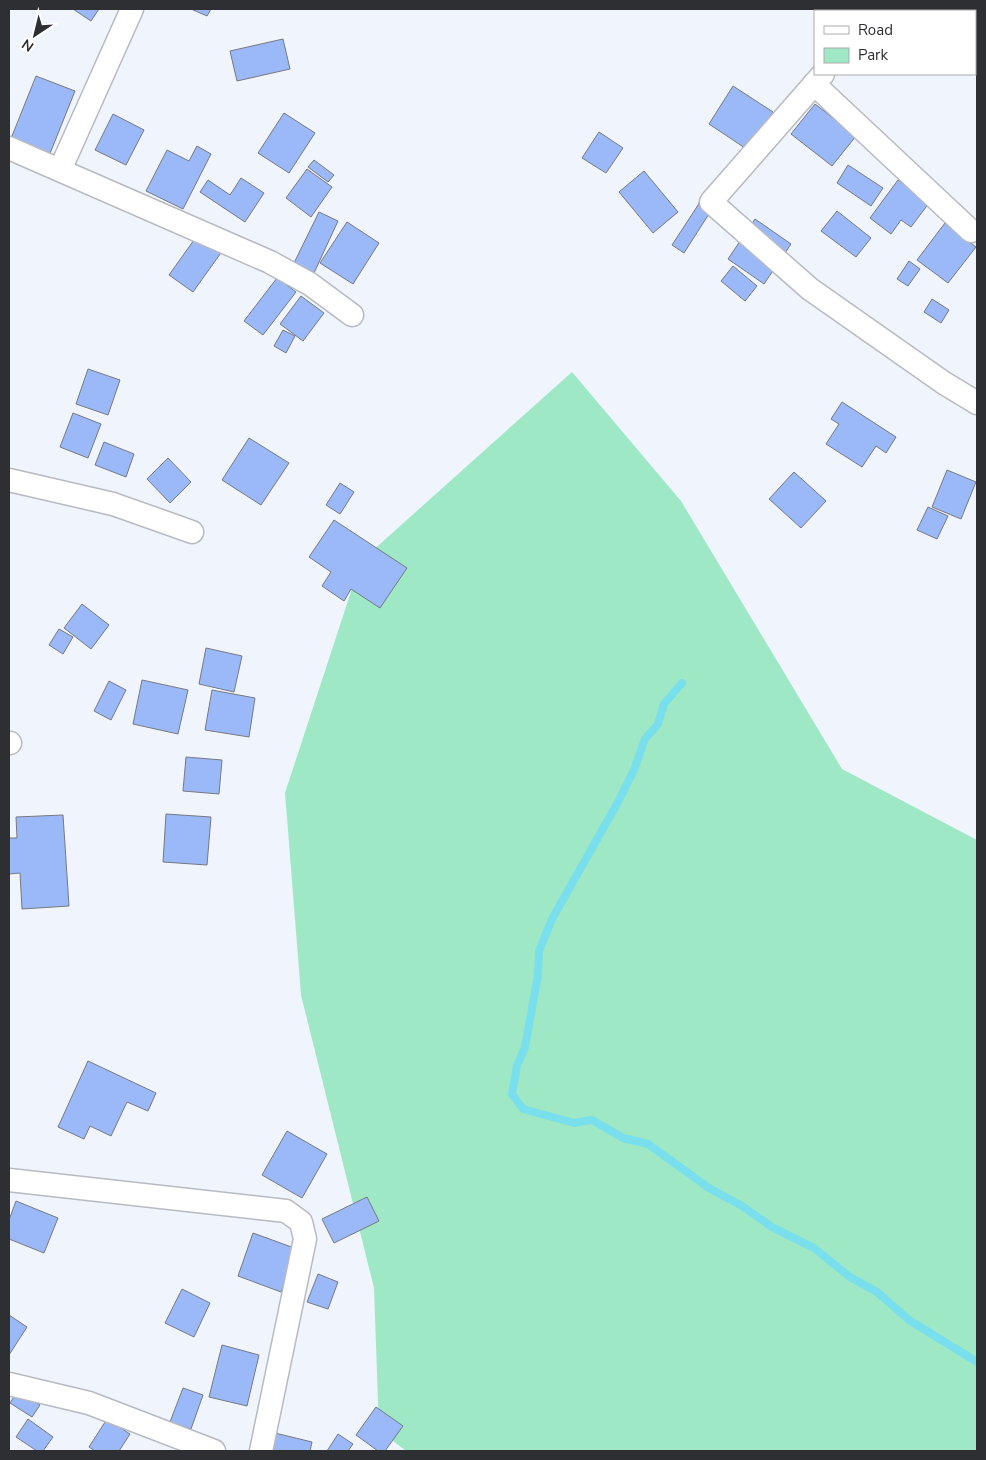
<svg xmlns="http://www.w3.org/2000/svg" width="986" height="1460" viewBox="0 0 986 1460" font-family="'Nunito Sans',sans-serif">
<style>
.green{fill:#9fe8c6}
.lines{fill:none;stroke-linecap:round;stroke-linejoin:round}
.stream{stroke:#79dfed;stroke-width:8}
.building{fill:#9bb9f9;stroke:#767980}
.minor-casing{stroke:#b7bac2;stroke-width:25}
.minor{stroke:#fff;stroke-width:22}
</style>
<rect width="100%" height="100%" fill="#f0f4fc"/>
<path class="green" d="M572,372L681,501L842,769L977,840V1451H406L379,1430L374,1288L301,995L285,793L361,561Z"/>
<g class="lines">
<path class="stream" d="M682,683L664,704L658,724L645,739L634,770L618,802L552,919L539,951L538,975L525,1047L517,1066L512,1094L523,1109L574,1123L592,1120L623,1138L648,1144L709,1188L742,1206L772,1227L814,1248L850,1277L877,1292L909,1320L977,1362"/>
</g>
<g class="building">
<path d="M73,9H99L91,21Z"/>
<path d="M191,9H211L207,16Z"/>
<path d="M941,9H977V49L975,52V11H940Z"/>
<path d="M283,39L290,69L237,81L230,51Z"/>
<path d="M36,76L75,91L49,156L10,141Z"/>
<path d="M733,86L773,112L748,150L709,124Z"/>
<path d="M815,104L856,136L832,166L791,134Z"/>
<path d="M284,113L315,133L289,173L258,153Z"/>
<path d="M113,114L144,130L126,165L95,150Z"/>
<path d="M599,132L623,148L606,173L582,158Z"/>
<path d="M197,146L211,154L183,209L146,191L167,150L189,161Z"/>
<path d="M314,160L334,175L328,182L308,167Z"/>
<path d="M848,165L883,188L871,206L837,183Z"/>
<path d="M307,169L332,187L311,217L286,198Z"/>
<path d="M644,171L678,212L653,233L619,192Z"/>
<path d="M241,178L264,193L245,222L200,192L208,180L230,195Z"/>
<path d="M898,180L929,203L911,227L901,220L891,234L870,218Z"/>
<path d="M702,199L714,206L684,253L672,245Z"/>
<path d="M837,211L871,238L856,257L821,231Z"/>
<path d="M319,212L338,221L314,273L294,263Z"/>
<path d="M755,219L791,244L764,284L728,259Z"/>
<path d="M347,222L379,243L353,284L320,263Z"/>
<path d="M945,223L976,247L948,283L917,260Z"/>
<path d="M199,233L223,250L193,292L169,275Z"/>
<path d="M909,261L920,269L908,286L897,279Z"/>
<path d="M733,266L757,286L745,301L721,281Z"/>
<path d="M277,278L296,292L263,335L244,321Z"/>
<path d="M301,296L324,313L303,341L280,324Z"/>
<path d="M932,299L949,310L941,323L924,312Z"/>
<path d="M283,330L295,336L286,353L274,346Z"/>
<path d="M88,369L120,380L108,415L76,404Z"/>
<path d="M842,402L896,437L886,453L876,446L862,467L826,444L839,424L831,419Z"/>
<path d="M73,413L101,424L88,458L60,447Z"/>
<path d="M249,438L289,463L261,505L222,480Z"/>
<path d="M104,442L134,454L126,477L95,465Z"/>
<path d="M168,458L191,482L170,503L147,479Z"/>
<path d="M947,470L976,482L961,519L932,507Z"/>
<path d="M794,472L826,501L801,528L769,499Z"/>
<path d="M340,483L354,492L340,514L326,505Z"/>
<path d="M928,507L948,516L937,539L917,530Z"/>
<path d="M334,520L407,568L380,608L351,589L344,601L322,586L331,572L309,557Z"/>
<path d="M82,604L109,625L91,649L64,628Z"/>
<path d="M59,629L73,637L63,654L49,645Z"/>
<path d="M206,648L242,656L234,692L199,684Z"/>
<path d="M142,680L188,690L178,734L133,724Z"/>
<path d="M109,681L126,690L111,720L94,711Z"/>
<path d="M212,690L255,698L249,737L205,730Z"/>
<path d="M186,757L222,760L219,794L183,791Z"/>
<path d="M166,814L211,817L207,865L163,862Z"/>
<path d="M63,815L69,906L22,909L20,873L9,874V838H17L16,817Z"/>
<path d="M88,1061L156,1093L148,1111L127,1102L111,1136L90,1126L84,1139L58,1127Z"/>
<path d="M287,1131L327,1154L302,1198L262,1175Z"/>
<path d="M367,1197L379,1221L334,1243L322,1219Z"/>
<path d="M16,1201L58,1218L44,1253L9,1239V1220Z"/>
<path d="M253,1233L297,1249L281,1292L238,1276Z"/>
<path d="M318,1274L338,1282L328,1309L307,1302Z"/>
<path d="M182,1289L210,1303L194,1337L165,1323Z"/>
<path d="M9,1315L27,1327L9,1355Z"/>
<path d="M222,1345L259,1355L247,1406L209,1397Z"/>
<path d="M183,1388L203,1395L191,1429L170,1422Z"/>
<path d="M18,1390L40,1405L32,1417L10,1403Z"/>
<path d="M376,1407L403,1426L385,1451H378L356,1435Z"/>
<path d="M28,1419L53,1437L43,1451H37L16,1437Z"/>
<path d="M107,1419L130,1434L119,1451H95L89,1447Z"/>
<path d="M275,1433L312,1442L310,1451H271Z"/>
<path d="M338,1434L353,1444L348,1451H327Z"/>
</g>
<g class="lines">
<g class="minor-casing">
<g id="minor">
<path d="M881,11L883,9"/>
<path d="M823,74L711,202L810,289L944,383L977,403"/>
<path d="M814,84L971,231"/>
<path d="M9,148L270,262L310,284L352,315"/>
<path d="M60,170L132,9"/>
<path d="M9,480L113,504L192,532"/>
<path d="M9,743H10"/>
<path d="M9,1180L286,1211L301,1222L305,1239L261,1451"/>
<path d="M9,1384L89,1403L214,1451"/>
</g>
</g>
<use href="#minor" class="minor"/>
</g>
<rect width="986" height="1460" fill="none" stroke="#2e2f32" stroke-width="20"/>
<rect x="814" y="10" width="162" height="65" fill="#ffffff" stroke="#abacad"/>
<rect x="824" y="26" width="25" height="8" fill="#ffffff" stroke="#abacad"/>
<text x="858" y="35" font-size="15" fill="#2e2f32">Road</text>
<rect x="824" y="48" width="25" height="15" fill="#9fe8c6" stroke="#abacad"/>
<text x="858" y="60" font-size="15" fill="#2e2f32">Park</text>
<g transform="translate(35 35) rotate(215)" stroke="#ffffff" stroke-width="4" paint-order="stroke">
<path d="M0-4L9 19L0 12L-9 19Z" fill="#2e2f32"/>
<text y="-8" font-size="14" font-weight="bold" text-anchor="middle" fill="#2e2f32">N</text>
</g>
</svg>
